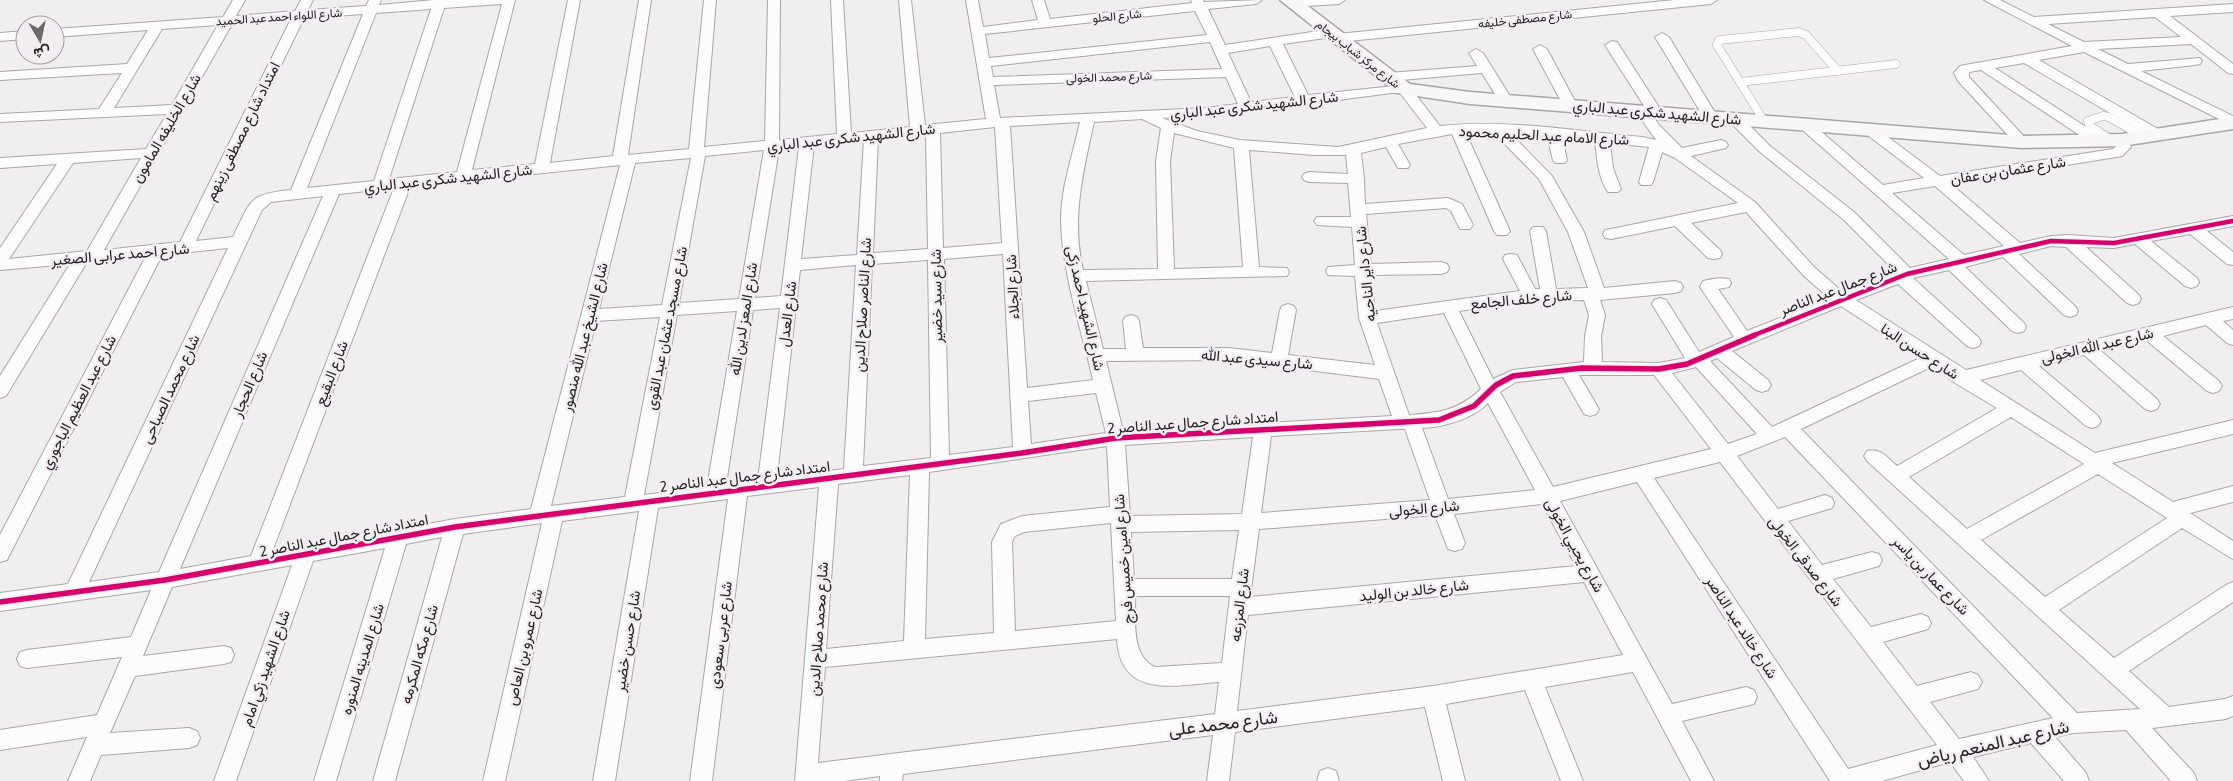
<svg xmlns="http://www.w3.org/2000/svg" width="2233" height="781" viewBox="0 0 2233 781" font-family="'Asap Condensed',Vazirmatn,sans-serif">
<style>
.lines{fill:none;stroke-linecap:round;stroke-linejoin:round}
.lane-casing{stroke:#a9a6a8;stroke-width:9}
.street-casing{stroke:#a9a6a8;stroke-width:2}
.secondary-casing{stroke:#a9a6a8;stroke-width:3}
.lane{stroke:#fdfcfd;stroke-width:8}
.street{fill:#fdfcfd;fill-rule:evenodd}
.secondary{fill:#f9f6f8;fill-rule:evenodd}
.cycleway-far1-casing{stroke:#f2edf1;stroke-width:7}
.cycleway-casing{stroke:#f2edf1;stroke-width:9}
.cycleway-far1{stroke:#d6006c;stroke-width:4.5}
.cycleway{stroke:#d6006c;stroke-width:5.5}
.labels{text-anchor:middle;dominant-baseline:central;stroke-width:5;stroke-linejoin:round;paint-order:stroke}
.far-street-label{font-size:12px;fill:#242224;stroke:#f2edf1}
.street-label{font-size:15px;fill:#242224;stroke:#f2edf1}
.near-street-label{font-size:18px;fill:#242224;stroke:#f2edf1}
</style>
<rect width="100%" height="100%" fill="#f1eef0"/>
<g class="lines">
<g class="lane-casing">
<g id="lane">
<path d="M1740,82L1896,64"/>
<path d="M1764,121L1717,45L1719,40L1799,32L1806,35L1838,71"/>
<path d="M2111,140L2089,125L2088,121L2103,116L2109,117L2144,137"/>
</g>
</g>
<g class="street-casing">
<g id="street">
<path d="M233,0H245L236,16L295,11L301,0H313L308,10L366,6L369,0H381L379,5L434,0H515L472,170L535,164L568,0H580L550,163L613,156L639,0H651L628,155L689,149L704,0H716L704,147L765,141L768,0H780L779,140L837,134L831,0H843L851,133L910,127L899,0H911L925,125L986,119L966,0H978L983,27L1038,20L1032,0H1044L1050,19L1192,3L1191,0H1203L1204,2L1262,0L1256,4L1208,9L1225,45L1332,29L1337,30L1338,34L1674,0H1717L1711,4L1339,42L1334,41L1333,37L1283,44L1308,95L1404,85L1409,86L1440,126C1507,119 1576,131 1642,137L1656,140L1635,110L1637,107L1644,106L1605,45L1612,41L1617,42L1662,112L1660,115L1653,116L1659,125L1682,148L1721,140L1726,142L1728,145L1726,148L1691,156L1755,202L1815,268L1844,293L1896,272L1844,220L1760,152L1729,121L1727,118L1729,115H1739L1770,146L1854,212L1910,268L1949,259L1799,127L1797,124L1799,121H1809L1883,185L1924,178L1866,134L1864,131L1871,127L1876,128L1940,176L2113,149L2116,146L2115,140L2117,137H2127L2131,147L2122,156L1951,184L2020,243L2051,236L2068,235L2114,238L2233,216V226L2207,231L2233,252V265L2227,264L2190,234L2151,241L2197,278L2199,282L2197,286L2191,288L2185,286L2135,244L2114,248L2086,247L2139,295L2141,299L2139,303L2133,305L2127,303L2066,247L2051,246L2019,254L2076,307L2078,311L2076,315L2070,317L2064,315L2003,257L1965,267L2024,323L2026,327L2024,331L2018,333L2012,331L1949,270L1913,278L1979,338L1981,342L1979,346L1973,348L1967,346L1898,284L1856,300L1966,370L2233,307V319L2223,321L2233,330V345L2227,343L2206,325L2163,336L2219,381L2222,386L2219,391L2213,393L2207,391L2146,340L2101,351L2157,399L2160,404L2157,409L2151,411L2145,409L2084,355L2039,366L2098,416L2101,421L2098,426L2092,428L2086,426L2021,370L1980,380L2095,453L2233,420V434L2112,463L2173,502L2233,486V502L2190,513L2233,541V559L2182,528L2059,610L2114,658L2226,585L2233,582V602L2129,671L2169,707L2225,699L2233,696V716L2226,719L2152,728L2194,773L2197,781H2171L2126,730L2073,733L2055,737L2086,773L2089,781H2064L2031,743L1973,757L1989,781H1964L1950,762L1882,781H1830L1637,482L1560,501L1672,704L1746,687L1754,690L1757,697L1754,704L1682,721L1714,781H1691L1633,672L1545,687L1583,781H1561L1525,690L1446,704L1465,781H1443L1425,707L1235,732L1229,781H1207L1213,735L903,774L902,781H880V776L844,781H795L819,487L747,496L712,781H690L728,499L658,508L615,781H593L639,511L562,521L505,781H483L542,523L463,534L395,781H373L442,537L406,544L336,781H314L385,548L313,561L236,781H214L292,565L172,587L143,656L224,646L231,648L234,655L231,662L224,664L135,676L110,733L189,728L197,731L200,738L197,745L189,748L101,755L90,781H68L87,737L0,750V730L97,715L122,657L27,668L20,666L17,659L20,652L27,650L131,637L151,590L0,611V593L68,584L228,248L162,255L7,560L0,562V535L146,256L87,262L6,396L0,398V376L70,264L0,270V248L57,164L0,168V158L146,149L167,114L0,122V114L99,109L122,73L0,80V72L127,64L148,30L55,37V29L223,17ZM502,4L457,172L389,179L444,8ZM431,9L374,181L307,188L376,13ZM1195,11L1207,35L989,58L985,34ZM363,14L291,190C248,194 251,200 233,237L196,241L304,18ZM291,19L180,242L104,250L232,24ZM218,25L172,105L114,108L162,29ZM1210,42L1222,69L993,77L991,66ZM1270,46L1295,97L1251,102L1228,53ZM1226,77L1238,104L1205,108L1000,118L994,85ZM1391,93H1400L1427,128L1338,147L1240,140L1197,131L1162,118L1247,112ZM1142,119L1161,128L1156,161L1158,269L1083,270C1071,219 1083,172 1094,122ZM1080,122C1073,154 1061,187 1061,220C1062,273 1081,328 1093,380L1027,388L1010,126ZM995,127L1002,243L943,248L940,133ZM1174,133L1234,148L1243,267L1174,269L1170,161ZM1466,133H1494L1539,179L1568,232L1588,288L1556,289L1546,231L1543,227H1533L1530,231L1540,289H1535L1517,255L1511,254L1505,255L1503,259L1520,291L1375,311L1371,275L1441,274L1447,272L1449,268L1447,264L1441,262L1371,264L1366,214L1446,208L1451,211L1460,229H1470L1473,225L1462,204L1448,198L1365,204L1364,179L1361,153L1386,147L1398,168H1408L1410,165L1398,144L1452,134L1494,231L1497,235H1507L1510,231ZM926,134L928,249L873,253L878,139ZM1511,134L1547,136L1553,160L1555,163H1565L1567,160L1562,138L1595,141C1597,158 1598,178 1608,192H1618L1621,189L1613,168L1610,143L1649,147L1639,182L1641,185H1651L1653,182L1662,152L1675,158L1738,203L1611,229L1605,230L1603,234L1605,238L1611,239L1675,226L1708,258L1714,259L1720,258L1722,254L1720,250L1691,223L1746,212L1804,276L1829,298L1747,331L1718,289L1729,287L1731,283L1729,279C1720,277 1712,279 1703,281L1700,287L1734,337L1699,352L1666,300L1660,298L1654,300L1652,304L1685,358L1659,363L1602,362L1601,336L1605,315L1600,300L1675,293L1681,291L1683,287L1681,283L1675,281L1604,288L1584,232L1552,176ZM864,140L857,255L801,259L814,145ZM799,147L781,296L755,298L779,149ZM764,150L739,299L679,303L705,156ZM1249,150L1314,155H1346L1348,174L1309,172L1304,174L1302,177L1304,180L1309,182L1348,183L1351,217H1317L1314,221L1317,225L1352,227L1355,265L1328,267L1326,271L1328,275L1355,276L1359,318L1375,365L1288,355L1296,310L1294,306L1288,304L1282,306L1280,310L1272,353L1229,348H1143L1139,321L1137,317L1131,315L1125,317L1123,321L1126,349H1103L1086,281L1287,276L1289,272L1287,268L1259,267ZM141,158L87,251L9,259L73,163ZM691,158L662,305L599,309L635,163ZM620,165L531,509L455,519L272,552L410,187ZM1935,186L2004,246L1964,255L1892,193ZM394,188L251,556L180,569L339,194ZM323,196L159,572L89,582L262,210L271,202ZM1003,254L1013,447L949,455L944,259ZM928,260L931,458L863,466L872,264ZM856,265L844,469L777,477L800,270ZM1584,300L1589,315L1585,336L1584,362L1513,370L1493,379L1459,311L1530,301ZM1841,306L1920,358L1772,427L1710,361L1717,358L1756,390L1762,392L1768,390L1771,385L1768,380L1732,351ZM780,308L758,480L726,484L753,310ZM737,311L707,487L644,495L677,315ZM1444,313L1481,389C1459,410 1439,413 1409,415L1377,323ZM660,317L625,497L551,506L596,321ZM1229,360L1379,379L1392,416L1123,431L1106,361ZM1933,366L1955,383L1997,408L1897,466C1888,458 1880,447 1867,451L1864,456L1867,461L2140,709L2077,713L1801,429ZM1696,367L1757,434L1728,444L1672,373ZM1579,375H1654L1711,449L1553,487L1500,392L1516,382L1563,377L1584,414L1590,416L1596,414L1599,409ZM1096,393L1106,433L1031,444L1028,401ZM1488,403L1535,490L1448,499L1422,428C1445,427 1472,419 1488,403ZM2011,417L2084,464L1967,529L1909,477ZM1400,429H1405L1430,500L1261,513L1271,436ZM1253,437L1242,514L1130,516L1125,445ZM1785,437L2053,718L1959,739L1930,702L1978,689L1982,682L1978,675L1971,672L1917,686L1883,642L1928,629L1931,623L1928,617L1921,614L1871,627L1833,579L1879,566L1882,560L1879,554L1872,552L1822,565L1788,521L1832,508L1834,503L1832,498L1825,495L1778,509L1737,456ZM1107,446L1110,507L1022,516L1001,524L992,542L994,633L925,639L929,472ZM1720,462L1937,745L1848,769L1654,478ZM2098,474L2167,518L2045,597L1981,540ZM910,475L904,641L826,649L838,484ZM1542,504L1576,566L1250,597L1259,529L1435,515L1448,549L1455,551L1462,549L1465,543L1454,514ZM1111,523L1116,621L1015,631L1012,542L1015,536L1024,532ZM1239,530L1232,579H1134L1131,532ZM1584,582L1623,655L1433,686L1237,711L1248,615ZM1135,596H1230L1222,663L1155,667C1130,656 1136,618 1135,596ZM1117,639C1120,700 1177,685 1219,682L1215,714L818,763L825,667Z"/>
<path d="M1297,0H1345L1339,4L1291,7L1289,4L1291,1Z"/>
<path d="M1984,0H2000L2034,17L2233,4V12L2170,16L2233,64V74L2228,73L2191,44L2098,49L2128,64L2200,58L2202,61L2200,64L2195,65L2141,71L2233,116V126L2084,52L2039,60L2163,132L2165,135L2163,138H2153L2024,63L1995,68L2103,138L2105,141L2103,144H2093L1981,70L1969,72V77L2029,142L2027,145H2017L1958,81L1954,73L1960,66L1965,65L2072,46ZM2155,17L2181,37L2084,42L2048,24Z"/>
<path d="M25,31V39L0,41V33Z"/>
<path d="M1662,33L1669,37L1717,116L1715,119L1710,120L1703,116L1655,37Z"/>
<path d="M1540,45L1547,49L1577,105L1575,108H1565L1563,105L1533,49Z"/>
<path d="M1476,49L1483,53L1513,101L1511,104H1501L1482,73L1389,81L1382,77L1389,73L1477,66L1469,53Z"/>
<path d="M1328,768L1336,771L1339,781H1317L1320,771Z"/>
</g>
</g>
<g class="secondary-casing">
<path id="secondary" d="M1280,0H1300L1410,84L1470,92L2022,136L2122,134L2233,117V129L2122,146L2022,148L1470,104L1397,93Z"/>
</g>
<use href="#lane" class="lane"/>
<use href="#street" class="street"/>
<use href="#secondary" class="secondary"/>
<g class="cycleway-far1-casing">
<path id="cycleway-far1" d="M1752,336L1907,274L2051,241L2114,243L2233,221"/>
</g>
<g class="cycleway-casing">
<path id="cycleway" d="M0,602L165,580L455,527L1022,453L1116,438L1439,420L1474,406L1496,385L1513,376L1582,368L1659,369L1687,364L1755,335"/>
</g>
<use href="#cycleway-far1" class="cycleway-far1"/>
<use href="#cycleway" class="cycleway"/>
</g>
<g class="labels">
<g class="far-street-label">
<text transform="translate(1117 16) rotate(-6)">شارع الحلو</text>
<text transform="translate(279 17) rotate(-4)">شارع اللواء احمد عبد الحميد</text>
<text transform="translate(1525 19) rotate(-6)">شارع مصطفى خليفه</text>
<text transform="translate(1358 54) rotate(38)">شارع مركز شباب بيجام</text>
<text transform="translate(1109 77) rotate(-2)">شارع محمد الخولى</text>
</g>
<g class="street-label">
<text transform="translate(1254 105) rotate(-6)">شارع الشهيد شكرى عبد الباري</text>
<text transform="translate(1657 112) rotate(5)">شارع الشهيد شكرى عبد الباري</text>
<text transform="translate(166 128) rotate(-60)">شارع الخليفه المامون</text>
<text transform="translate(242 131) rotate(-64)">امتداد شارع مصطفى زينهم</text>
<text transform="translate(1544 135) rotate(3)">شارع الامام عبد الحليم محمود</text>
<text transform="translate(851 137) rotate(-6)">شارع الشهيد شكرى عبد الباري</text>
<text transform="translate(2008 170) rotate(-9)">شارع عثمان بن عفان</text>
<text transform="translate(448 178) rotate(-6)">شارع الشهيد شكرى عبد الباري</text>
<text transform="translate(120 254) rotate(-5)">شارع احمد عرابى الصغير</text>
<text transform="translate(1365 274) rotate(-96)">شارع داير الناحيه</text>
<text transform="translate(1012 287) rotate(-93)">شارع الجلاء</text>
<text transform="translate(1838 288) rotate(-21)">شارع جمال عبد الناصر</text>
<text transform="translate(936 296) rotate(-91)">شارع سيد خضير</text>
<text transform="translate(1521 299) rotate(-5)">شارع خلف الجامع</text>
<text transform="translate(862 305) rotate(-87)">شارع الناصر صلاح الدين</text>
<text transform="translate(1086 308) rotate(77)">شارع الشهيد احمد زكى</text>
<text transform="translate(787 314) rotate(-83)">شارع العدل</text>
<text transform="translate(743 319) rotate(-81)">شارع المعز لدين الله</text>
<text transform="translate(666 328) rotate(-79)">شارع مسجد عثمان عبد القوى</text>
<text transform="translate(584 337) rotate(-76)">شارع الشيخ عبد الله منصور</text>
<text transform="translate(2097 345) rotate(-13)">شارع عبد الله الخولى</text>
<text transform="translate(1920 351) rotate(33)">شارع حسن البنا</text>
<text transform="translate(1257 359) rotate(5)">شارع سيدى عبد الله</text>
<text transform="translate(331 373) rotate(-69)">شارع البقيع</text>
<text transform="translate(249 384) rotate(-67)">شارع الحجار</text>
<text transform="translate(170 389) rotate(-65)">شارع محمد الصباحى</text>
<text transform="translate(78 402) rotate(-63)">شارع عبد العظيم الباجوري</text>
<text transform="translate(1193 422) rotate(-4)">امتداد شارع جمال عبد الناصر 2</text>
<text transform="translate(745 476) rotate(-7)">امتداد شارع جمال عبد الناصر 2</text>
<text transform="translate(1424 508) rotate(-5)">شارع الخولى</text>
<text transform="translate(344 535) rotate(-11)">امتداد شارع جمال عبد الناصر 2</text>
<text transform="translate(1575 545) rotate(61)">شارع يحيي الخولى</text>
<text transform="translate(1123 559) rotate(-94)">شارع امين خميس فرج</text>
<text transform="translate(1806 561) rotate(52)">شارع صدقى الخولى</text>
<text transform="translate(1931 575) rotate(46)">شارع عمار بن ياسر</text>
<text transform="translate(1414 590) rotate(-6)">شارع خالد بن الوليد</text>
<text transform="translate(1239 605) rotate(-83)">شارع المزرعه</text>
<text transform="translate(1742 627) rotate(57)">شارع خالد عبد الناصر</text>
<text transform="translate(818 629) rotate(-86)">شارع محمد صلاح الدين</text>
<text transform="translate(720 635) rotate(-83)">شارع عربى سعودى</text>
<text transform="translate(627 641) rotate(-81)">شارع حسن خضير</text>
<text transform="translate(524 647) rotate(-77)">شارع عمرو بن العاص</text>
<text transform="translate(419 654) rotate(-74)">شارع مكه المكرمه</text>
<text transform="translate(362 659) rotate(-73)">شارع المدينه المنوره</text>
<text transform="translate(265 668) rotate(-71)">شارع الشهيد زكي امام</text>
</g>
<g class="near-street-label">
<text transform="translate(1223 723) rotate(-7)">شارع محمد على</text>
<text transform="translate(1993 743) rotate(-13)">شارع عبد المنعم رياض</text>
</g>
</g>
<g transform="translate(40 40) rotate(171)"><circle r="24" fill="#f2edf1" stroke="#a09c9f"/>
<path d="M0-4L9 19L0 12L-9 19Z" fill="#6c696b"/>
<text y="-8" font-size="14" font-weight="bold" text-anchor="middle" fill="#242224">ش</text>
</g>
</svg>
